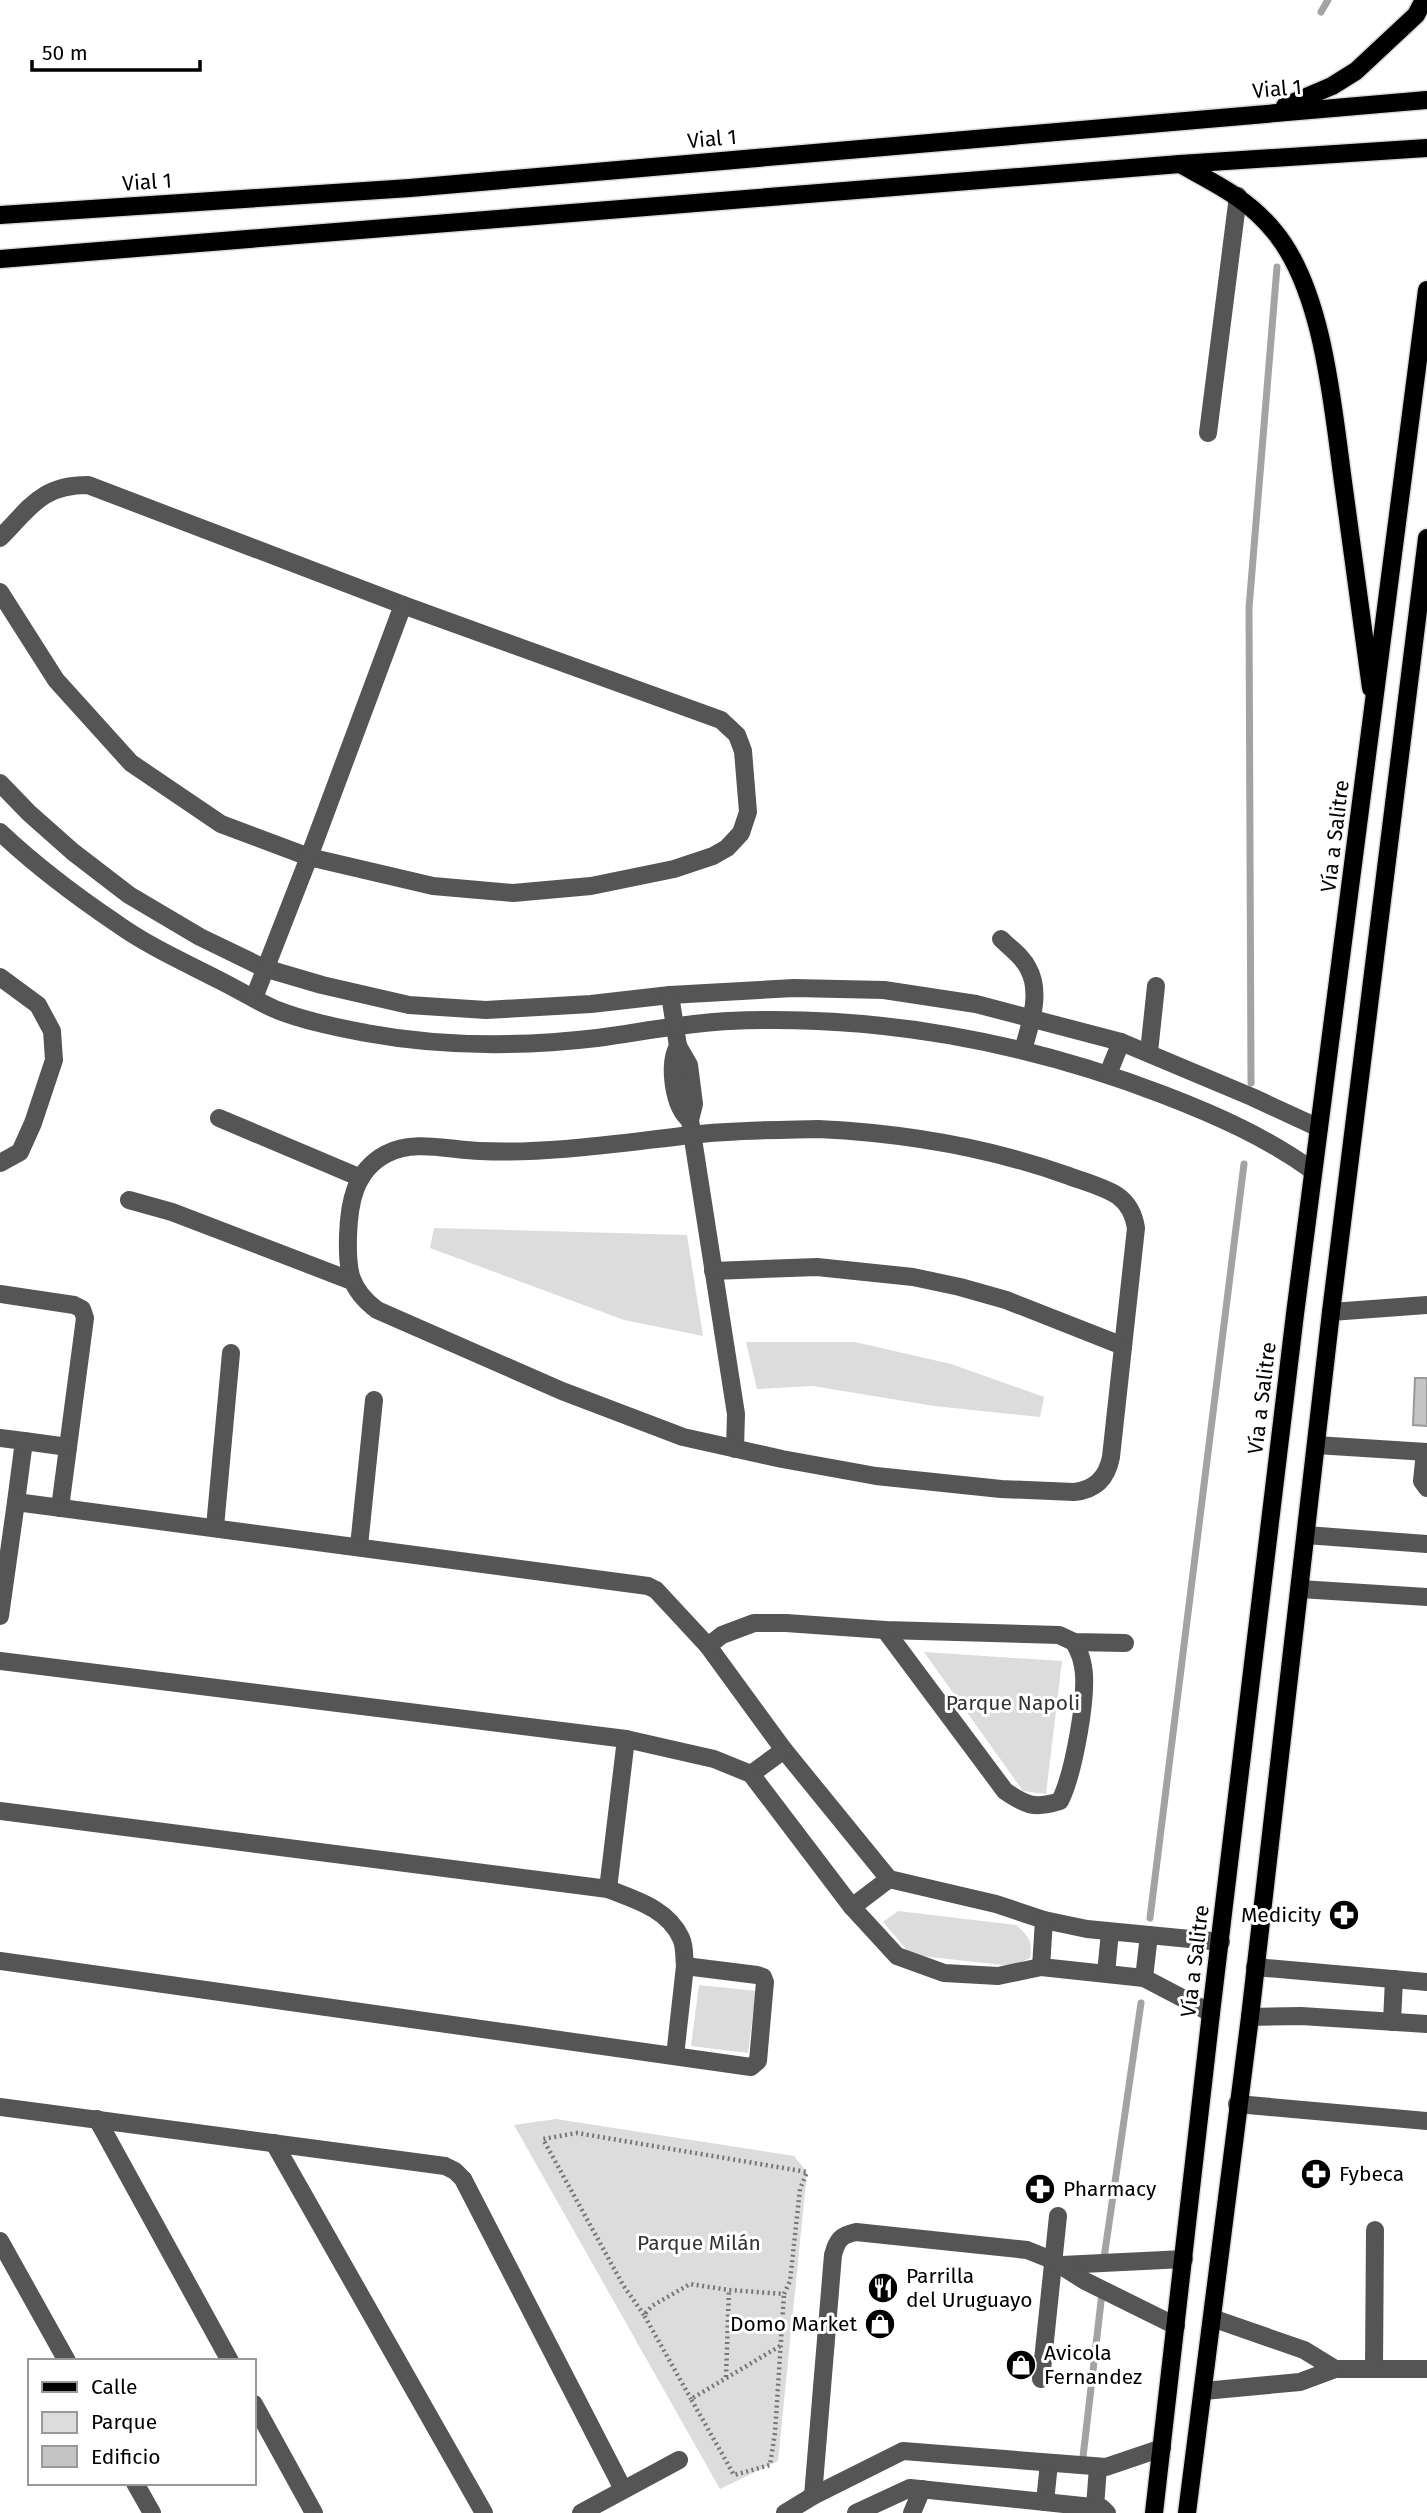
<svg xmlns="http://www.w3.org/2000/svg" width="1427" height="2513" viewBox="0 0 1427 2513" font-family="'Fira Sans',sans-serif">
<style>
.green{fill:#dcdcdc}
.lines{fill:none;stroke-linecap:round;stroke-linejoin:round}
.stream{stroke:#a3a3a3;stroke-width:7}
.building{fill:#c4c4c4;stroke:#999;stroke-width:2}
.major-casing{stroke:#dbdbdb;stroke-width:21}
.path{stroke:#777;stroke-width:4.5;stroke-dasharray:2 3.5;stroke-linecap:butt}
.minor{stroke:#555;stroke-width:18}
.major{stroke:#000;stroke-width:18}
.labels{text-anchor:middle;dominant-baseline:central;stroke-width:6;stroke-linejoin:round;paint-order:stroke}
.street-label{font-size:21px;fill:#000;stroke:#fff}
.park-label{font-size:21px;fill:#333;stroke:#fff}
.poi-label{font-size:21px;fill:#000;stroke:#fff;text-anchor:start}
</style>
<rect width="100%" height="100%" fill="#fff"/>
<g class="green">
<path d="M434,1228L687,1235L703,1336L624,1320L430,1248Z"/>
<path d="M746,1342H855L951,1364L1044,1397L1040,1417L934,1406L813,1386L757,1389Z"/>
<path d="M924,1652L1062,1661L1046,1794L1023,1791Z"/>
<path d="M898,1911L1016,1925C1028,1935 1033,1941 1030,1958L1012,1966L911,1955L883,1922Z"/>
<path d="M699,1985L756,1991L748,2053L691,2046Z"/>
<path d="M556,2119L794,2156L807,2172L778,2461L720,2489L514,2125Z"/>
</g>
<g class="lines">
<g class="stream">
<path d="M1321,12L1328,0"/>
<path d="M1251,1083L1249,608L1277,267"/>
<path d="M1150,1918L1244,1164"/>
<path d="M1104,2258L1141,2003"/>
<path d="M1083,2457L1102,2293"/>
</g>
</g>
<path class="building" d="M1415,1378H1427V1426L1413,1425Z"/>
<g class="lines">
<g class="major-casing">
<g id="major">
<path d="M1285,106L1332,86L1356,71L1416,15L1424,0"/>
<path d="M1180,164C1216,184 1247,198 1274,231C1325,292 1333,412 1344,489C1353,555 1362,622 1371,688"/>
<path d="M0,215L410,188L1427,100"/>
<path d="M0,259L1180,164L1427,148"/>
<path d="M1154,2513L1211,2013L1295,1314L1427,290"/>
<path d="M1187,2513L1250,2017L1331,1312L1427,538"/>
</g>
</g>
<g class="path">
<path d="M644,2315L623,2285L543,2139L577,2133L807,2172L800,2189L790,2281L784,2294L729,2290L690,2284L652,2306L644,2315L691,2399"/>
<path d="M780,2346L691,2399L734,2475L770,2465L775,2433L784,2294"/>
<path d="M726,2377L729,2290"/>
</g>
<g class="minor">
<path d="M1208,433L1238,196"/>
<path d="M0,538C31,507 41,485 88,485L403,605L721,720L737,735L743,751L748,812L741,833L727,848L713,856L674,869L591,886L513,893L433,886L309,857L221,824L131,763L56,680L0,592"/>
<path d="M0,783L29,813L73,852L129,895L200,937L264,968L322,985L409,1005L486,1010L591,1004L670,995L794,988L884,990L976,1004L1121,1042L1252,1097L1319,1128"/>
<path d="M0,832C35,865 76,896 116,923C148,946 186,963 221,981C239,990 258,1002 277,1010C305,1021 336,1027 366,1033C442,1047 520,1047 597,1038C641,1032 685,1023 729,1021C877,1014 1026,1042 1164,1095C1216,1115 1268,1138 1313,1171"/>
<path d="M1001,939C1010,948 1023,957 1028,968C1042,992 1030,1025 1023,1050"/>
<path d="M0,977L38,1005L52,1031L54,1060L33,1123L20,1152L0,1163"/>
<path d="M670,995L678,1046L689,1065L694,1104L690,1120L736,1414L735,1449"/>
<path d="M254,998L309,857L403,605"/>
<path d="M678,1046C668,1064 673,1107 690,1120"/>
<path d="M1149,1052L1156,986"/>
<path d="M1108,1074L1121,1042"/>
<path d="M219,1118L361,1178"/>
<path d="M818,1129C903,1133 988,1147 1069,1176C1085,1182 1104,1187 1118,1196C1129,1204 1134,1215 1136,1228L1111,1457C1107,1478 1095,1490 1074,1492L1001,1489L876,1476L782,1459L683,1437L562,1391L377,1310C349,1289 347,1270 348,1236C349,1204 354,1171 386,1154C413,1139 450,1150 480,1151C551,1154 620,1143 691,1135C733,1130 775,1130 818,1129Z"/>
<path d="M129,1200L172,1212L352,1281"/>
<path d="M713,1271L817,1267L913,1277L960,1287L1006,1300L1123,1346"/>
<path d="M0,1294L74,1305L82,1309L85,1318L60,1508"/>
<path d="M1331,1312L1427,1305"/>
<path d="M0,1438L24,1441L16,1502"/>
<path d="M24,1441L68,1447"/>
<path d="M1316,1445L1427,1452"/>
<path d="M1425,1452L1422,1481L1427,1488"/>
<path d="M215,1527L231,1353"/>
<path d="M1306,1535L1427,1544"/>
<path d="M359,1546L374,1400"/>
<path d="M1300,1589L1427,1597"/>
<path d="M0,1616L16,1502L648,1586L656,1590L708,1646L784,1750L889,1879L996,1904L1044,1920L1087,1929L1221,1942"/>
<path d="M885,1630L1005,1791C1027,1806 1035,1809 1060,1801C1073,1775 1090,1690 1082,1662C1081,1655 1077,1648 1074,1642"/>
<path d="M708,1646L722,1635L754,1623H786L885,1630L1059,1635L1074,1642L1125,1643"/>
<path d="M0,1661L626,1739L714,1759L751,1774L784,1750"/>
<path d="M751,1774L852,1907L897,1956L944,1973L998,1976L1041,1967L1144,1978L1211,2013"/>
<path d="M0,1811L608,1889C636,1900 668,1909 681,1938C685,1946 684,1958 685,1966L757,1975L763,1977L765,1982L758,2061L751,2067L0,1961"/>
<path d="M608,1889L626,1739"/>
<path d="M852,1907L889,1879"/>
<path d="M1041,1967L1044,1920"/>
<path d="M1255,1967L1427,1982"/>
<path d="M1106,1973L1110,1932"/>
<path d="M1144,1978L1149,1935"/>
<path d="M1250,2017L1301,2016L1427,2024"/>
<path d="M1392,2022L1394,1979"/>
<path d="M675,2056L685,1966"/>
<path d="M1237,2104L1427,2121"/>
<path d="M0,2107L445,2166L455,2171L463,2179L623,2489"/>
<path d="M97,2119L230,2361"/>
<path d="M274,2143L484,2513"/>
<path d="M0,2241L67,2361"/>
<path d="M1062,2265L1184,2259"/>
<path d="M1335,2369H1427"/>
<path d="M1374,2369L1375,2230"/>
<path d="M1041,2379L1058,2216"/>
<path d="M1204,2391L1300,2382L1335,2369L1304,2350L1212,2318"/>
<path d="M254,2404L314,2513"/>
<path d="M135,2483L152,2513"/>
<path d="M813,2496L833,2255C837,2240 841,2235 856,2232L1027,2250L1052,2260L1085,2281L1176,2326"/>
<path d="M1045,2502L1049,2463"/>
<path d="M1095,2507L1098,2467"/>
<path d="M581,2513L679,2460"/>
<path d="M785,2513L813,2496L903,2451L1106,2467L1162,2448"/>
<path d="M856,2513L910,2488L1102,2508L1107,2513"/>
<path d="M912,2513L922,2489"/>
</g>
<use href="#major" class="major"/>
</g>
<defs>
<g id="pharmacy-disc" transform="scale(1.575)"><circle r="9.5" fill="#000" stroke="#fff"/><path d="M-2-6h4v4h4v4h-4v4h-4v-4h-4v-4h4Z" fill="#fff"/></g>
<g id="restaurant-disc" transform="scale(1.575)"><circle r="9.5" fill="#000" stroke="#fff"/><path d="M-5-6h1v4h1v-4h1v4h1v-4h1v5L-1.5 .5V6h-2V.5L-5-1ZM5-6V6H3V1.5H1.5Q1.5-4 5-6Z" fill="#fff"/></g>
<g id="shop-disc" transform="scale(1.575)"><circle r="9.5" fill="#000" stroke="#fff"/><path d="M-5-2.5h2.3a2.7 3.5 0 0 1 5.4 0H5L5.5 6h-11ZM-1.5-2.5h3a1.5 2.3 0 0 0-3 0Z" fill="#fff"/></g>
</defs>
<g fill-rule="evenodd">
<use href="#pharmacy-disc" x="1344" y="1915"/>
<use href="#pharmacy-disc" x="1316" y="2174"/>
<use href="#pharmacy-disc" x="1040" y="2189"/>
<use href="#restaurant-disc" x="883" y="2288"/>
<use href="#shop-disc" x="880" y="2324"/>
<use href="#shop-disc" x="1021" y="2365"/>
</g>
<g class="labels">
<g class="street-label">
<text transform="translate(1277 89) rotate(-5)">Vial 1</text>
<text transform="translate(712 139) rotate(-5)">Vial 1</text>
<text transform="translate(147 182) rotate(-4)">Vial 1</text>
<text transform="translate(1335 836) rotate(-83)">Vía a Salitre</text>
<text transform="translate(1262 1398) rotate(-83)">Vía a Salitre</text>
<text transform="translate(1195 1961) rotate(-83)">Vía a Salitre</text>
</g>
<g class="park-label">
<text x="1013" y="1703">Parque Napoli</text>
<text x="699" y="2243">Parque Milán</text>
</g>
<g class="poi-label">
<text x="1321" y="1915" text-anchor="end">Medicity</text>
<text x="1339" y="2174">Fybeca</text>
<text x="1063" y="2189">Pharmacy</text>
<text x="906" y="2276">Parrilla<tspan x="906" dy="24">del Uruguayo</tspan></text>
<text x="857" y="2324" text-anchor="end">Domo Market</text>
<text x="1044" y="2353">Avicola<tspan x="1044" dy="24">Fernandez</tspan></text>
</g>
</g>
<rect x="28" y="2359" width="228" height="126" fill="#ffffff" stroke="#999999" stroke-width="2"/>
<rect x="42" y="2382" width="35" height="10" fill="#000000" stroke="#999999" stroke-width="2"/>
<text x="91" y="2394" font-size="21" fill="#000000">Calle</text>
<rect x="42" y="2412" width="35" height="21" fill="#dcdcdc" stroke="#999999" stroke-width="2"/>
<text x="91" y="2429" font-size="21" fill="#000000">Parque</text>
<rect x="42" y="2446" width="35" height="21" fill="#c4c4c4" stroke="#999999" stroke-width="2"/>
<text x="91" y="2464" font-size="21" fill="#000000">Edificio</text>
<path d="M32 60v10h168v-10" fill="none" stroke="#000000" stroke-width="3.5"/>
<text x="42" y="60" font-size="21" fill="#000000" stroke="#ffffff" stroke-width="5" paint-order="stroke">50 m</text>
</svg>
